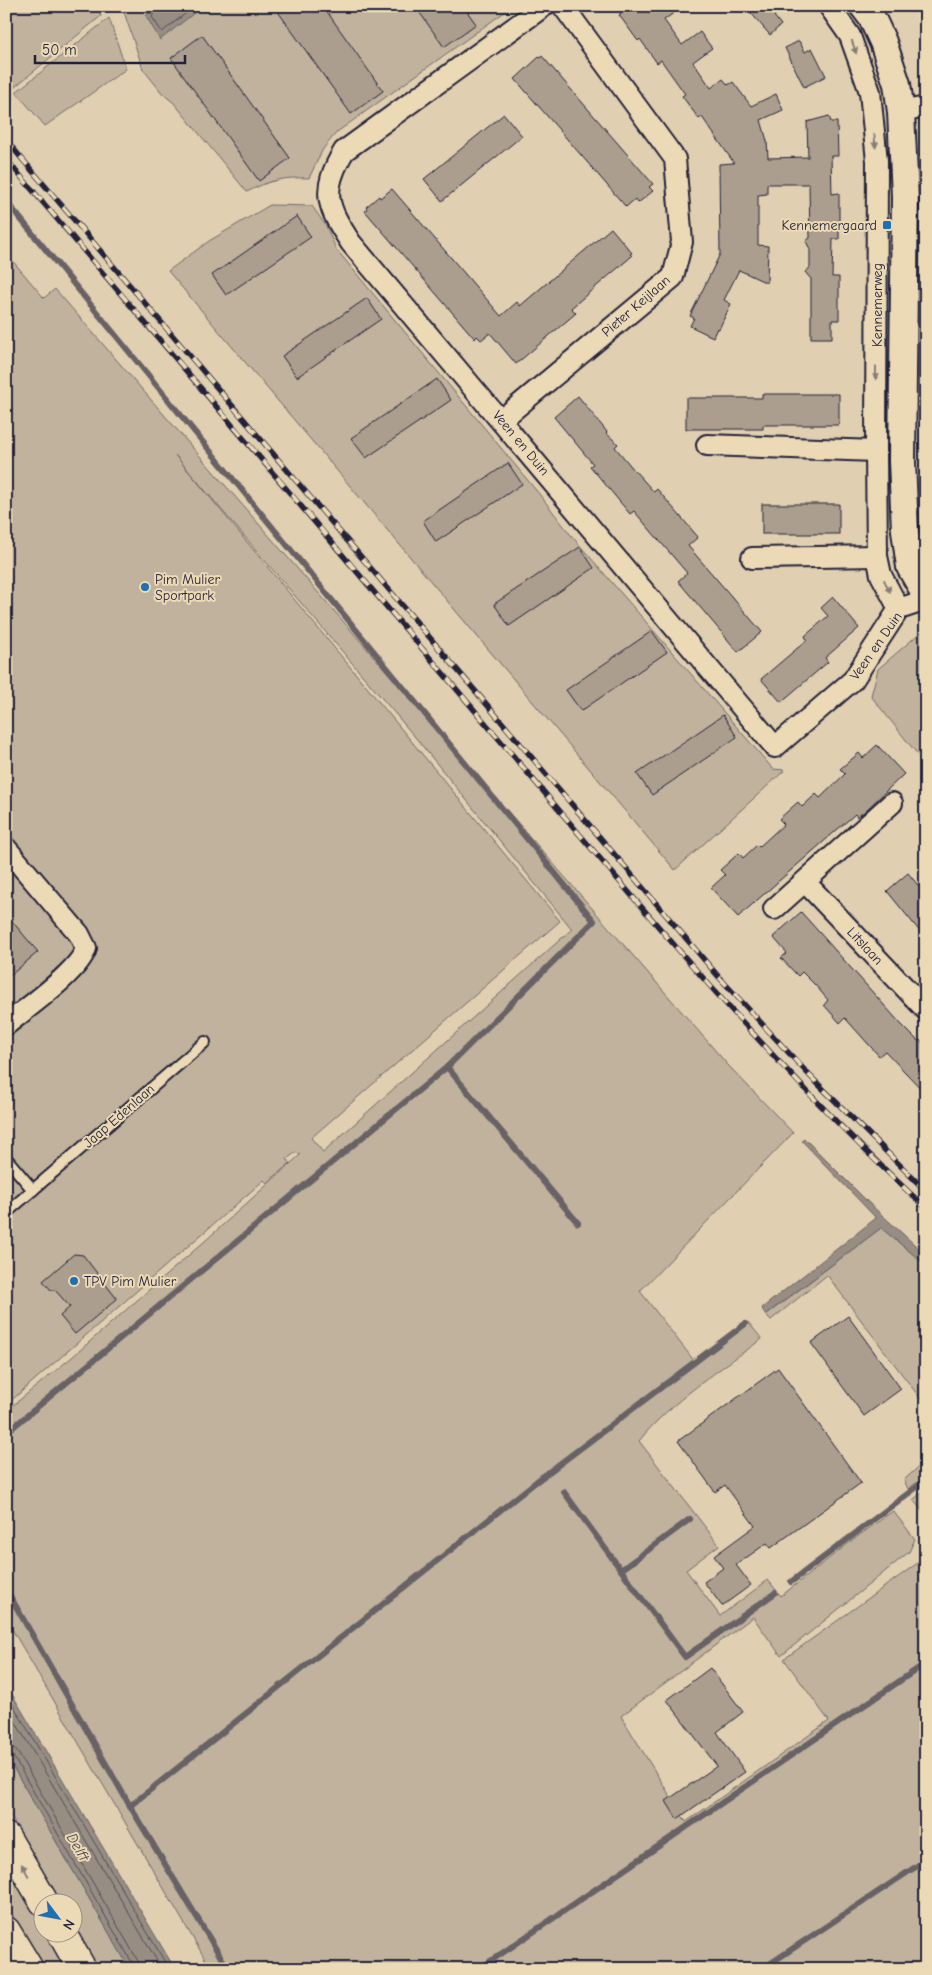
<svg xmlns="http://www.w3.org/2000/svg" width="932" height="1975" viewBox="0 0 932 1975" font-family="'Comic Neue',sans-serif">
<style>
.green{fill:#c0b29c;stroke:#716a6c;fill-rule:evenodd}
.water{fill:#978d83;stroke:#686266}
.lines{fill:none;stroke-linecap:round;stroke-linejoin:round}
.shore{stroke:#514d58;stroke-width:1}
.stream{stroke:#686266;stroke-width:6}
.building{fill:#ab9e8f;stroke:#22223b}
.service-casing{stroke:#22223b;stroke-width:14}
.minor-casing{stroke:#22223b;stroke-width:24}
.tertiary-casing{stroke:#22223b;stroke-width:30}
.primary-casing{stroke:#22223b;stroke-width:31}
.service{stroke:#ecdab7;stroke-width:10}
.minor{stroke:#ecdab7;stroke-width:20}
.tertiary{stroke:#ecdab7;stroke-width:26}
.primary{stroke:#ecdab7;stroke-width:28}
.rail-casing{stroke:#22223b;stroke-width:5.5}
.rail{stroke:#ecdab7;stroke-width:4;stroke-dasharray:11;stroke-linecap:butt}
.oneway{fill:#877e79}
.poi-dot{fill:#1f6fb2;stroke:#ecdab7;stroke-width:2}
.labels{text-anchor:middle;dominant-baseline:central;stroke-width:4;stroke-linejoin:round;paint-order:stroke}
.poi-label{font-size:14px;fill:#22223b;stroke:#ecdab7;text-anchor:start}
.street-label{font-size:14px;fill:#22223b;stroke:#ecdab7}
.water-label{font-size:15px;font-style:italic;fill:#4b4754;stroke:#ecdab7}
</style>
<rect width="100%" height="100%" fill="#e0cfb0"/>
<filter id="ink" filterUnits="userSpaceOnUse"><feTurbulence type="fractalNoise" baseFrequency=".02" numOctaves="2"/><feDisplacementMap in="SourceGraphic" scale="10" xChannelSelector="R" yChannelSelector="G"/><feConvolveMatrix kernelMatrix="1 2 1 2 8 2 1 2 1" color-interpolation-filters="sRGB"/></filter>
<g filter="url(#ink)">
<g class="green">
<path d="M6,6H97L101,16L11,90L6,84Z"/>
<path d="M122,6H513L337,132L323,149L309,178C284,177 269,180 247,192L174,103L163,94L143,69Z"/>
<path d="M109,18L126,69L45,126L16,92Z"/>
<path d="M270,205L312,206L326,226L336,249L540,495L570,534L773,769L785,770L675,870L168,271L209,241Z"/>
<path d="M6,253L44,298L55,289L727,1064L793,1133L640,1291L695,1362L748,1322L762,1339C722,1368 669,1403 639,1441L719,1545L686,1570L720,1616L768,1580L781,1596L854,1539L893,1511L915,1539L909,1552L781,1656L753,1617L621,1716L686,1822L829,1721L784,1659L926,1557V1969H211L6,1619V1411L71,1358L205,1241L300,1155L296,1152L287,1159L290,1163L267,1183L264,1180L6,1405ZM175,455L415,737L572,929L323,1152L311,1138L560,921Z"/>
<path d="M921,632L926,637V765L871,696L878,669Z"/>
<path d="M881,1228L926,1265V1406L827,1275L771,1320L766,1315Z"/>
<path d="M926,1460V1476L908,1489L904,1480Z"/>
<path d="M926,1489V1515L913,1500Z"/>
<path d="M6,1755L130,1969H99L73,1923L72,1902H61L6,1808Z"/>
<path d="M6,1863L42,1926V1932L46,1933L68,1969H44L6,1904Z"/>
</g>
<g class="water">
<path d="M154,6H203L160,40L146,16Z"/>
<path d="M804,1138L871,1205L926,1255V1265L881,1228L765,1315L762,1308L876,1218L802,1141Z"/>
<path d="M6,1684L175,1969H130L6,1755Z"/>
</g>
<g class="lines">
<g class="shore">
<path d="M157,6L152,17L162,32L195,6"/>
<path d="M6,1693L169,1969"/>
<path d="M6,1706L162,1969"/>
<path d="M6,1747L14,1748L18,1753L138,1961L140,1969"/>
<path d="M6,1753L13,1756L133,1964L134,1969"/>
</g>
<g class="stream">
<path d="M146,6L150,11"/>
<path d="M6,201L594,921L447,1067"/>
<path d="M6,1433L447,1067L578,1223"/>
<path d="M564,1492L621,1570L690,1519"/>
<path d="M621,1570L685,1657L775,1593"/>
<path d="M791,1582L926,1480"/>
<path d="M6,1589L130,1806L228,1969"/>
<path d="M130,1806L537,1481L745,1324"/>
<path d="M479,1969L926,1663"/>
<path d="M762,1969L926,1860"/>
</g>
</g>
<g class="building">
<path d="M274,6H323L383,91L351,114Z"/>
<path d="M415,6H463L476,24L444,47Z"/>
<path d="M616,6H683L664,20L682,45L700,32L705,39L712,48L693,62L711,88L723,79L728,85L733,82L751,106L776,94L783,110L761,120L767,141L768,158L808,157L807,122L829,116L831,122H837L838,156H831L832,194L839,193V239H833L832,277H839V320H832V338H811V279L805,272L810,268V250L806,241L810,238L809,184H767V194L758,195V245L768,246L767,283L739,270L724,300L731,304L719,329L717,328L713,337L690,326L694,318L690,316L720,254L719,164L734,163L702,117L699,119L682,96L685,94L661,60L657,63L640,39L638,41L619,15L621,14Z"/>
<path d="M745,6H786L774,16L781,25L770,35Z"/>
<path d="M202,35L290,158L259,181L171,58Z"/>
<path d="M799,41L805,52L812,48L826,76L804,87L785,48Z"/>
<path d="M542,56L653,184L649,187L653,191L638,203L635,199L626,207L515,79L539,57L540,58Z"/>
<path d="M504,114L522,136L442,201L424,179Z"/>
<path d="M392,189L501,316L517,302L520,306L611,228L632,253L630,254L632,256L571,308L576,313L516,364L490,333L481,340L477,336L475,339L365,211L367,209L366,207L379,196L380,198Z"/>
<path d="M297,216L311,237L226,295L212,275Z"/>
<path d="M367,298L381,319L297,377L282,356Z"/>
<path d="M437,379L451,400L366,458L351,438Z"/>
<path d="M762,394H839V425H763V429H686V398H762Z"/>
<path d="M578,396L607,432L606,433L618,444L615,447L634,470L654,492L657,489L698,537L688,546L762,632L738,652L678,581L687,573L634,511L630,514L590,466L593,464L554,417Z"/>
<path d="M508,463L522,484L436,542L423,521Z"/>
<rect x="762" y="504" width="77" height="30"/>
<path d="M580,547L594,568L509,626L494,604Z"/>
<path d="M833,597L859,628L825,658L828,662L781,702L761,679L807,640L805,636L828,616L821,608Z"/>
<path d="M652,631L667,652L581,711L566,690Z"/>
<path d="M723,715L737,737L652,795L637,774Z"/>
<path d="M877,745L904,774L864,812L857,817L855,814L738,917L711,888L725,875L720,870L739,853L743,858L757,845L759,847L784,824L779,819L798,802L802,807L816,794L820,798L845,774L840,769L859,753L863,758Z"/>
<path d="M908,873L926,895V939L887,891Z"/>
<path d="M801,912L900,1023L918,1041L920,1040L926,1047V1094L885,1051L879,1056L845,1018L840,1023L824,1005L828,1000L816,986L802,972L798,976L781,958L787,953L773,937Z"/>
<path d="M6,914L38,952L6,979Z"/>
<path d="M74,1254L83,1255L117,1299L75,1334L60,1316L70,1307L55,1290H51L43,1281Z"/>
<path d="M848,1316L901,1389L864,1416L811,1343Z"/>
<path d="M778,1368L861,1483L771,1548L767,1543L736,1565L751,1585L722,1606L704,1582L723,1568L714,1556L755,1526L725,1485L715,1492L678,1441Z"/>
<path d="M710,1668L743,1712L717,1732L745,1772L677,1819L666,1801L717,1766L667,1700Z"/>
</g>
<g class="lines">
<g class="service-casing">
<g id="service">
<path d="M6,1158L33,1190"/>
<path d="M6,1213L205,1042"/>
</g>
</g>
<g class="minor-casing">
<g id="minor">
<path d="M544,6L344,151C320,191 327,207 351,243L775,747L853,680L899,609L926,600"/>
<path d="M829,6L850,36L870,92L877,161L876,451L877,556L881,575L899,609"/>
<path d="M901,112L926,107"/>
<path d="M501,420L673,277L682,242L675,159L563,6"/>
<path d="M707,445L876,451"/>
<path d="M752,558L877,556"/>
<path d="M6,848L79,934L86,948C81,970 25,1009 6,1025"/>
<path d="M805,882L926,1010"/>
<path d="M774,909L892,803"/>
</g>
</g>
<g class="tertiary-casing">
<path id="tertiary" d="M863,6L872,18L883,42L897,84L901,112L905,197L902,461L905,530L910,567L926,595"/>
</g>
<g class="primary-casing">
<g id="primary">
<path d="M6,1837L44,1902"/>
<path d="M6,1931L29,1969"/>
<path d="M61,1932L82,1969"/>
</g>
</g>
<use href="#service" class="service"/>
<use href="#minor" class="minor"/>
<use href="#tertiary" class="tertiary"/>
<use href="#primary" class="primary"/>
<g class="rail-casing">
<g id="rail">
<path d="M6,140L718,976L810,1076L926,1191"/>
<path d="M6,159C174,356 342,554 510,752C643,909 774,1069 926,1208"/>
</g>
</g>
<use href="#rail" class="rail"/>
</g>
<defs><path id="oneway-solid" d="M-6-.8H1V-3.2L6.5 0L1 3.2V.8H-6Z" transform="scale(1.25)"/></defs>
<g class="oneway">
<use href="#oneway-solid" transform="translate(854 47) rotate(71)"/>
<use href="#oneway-solid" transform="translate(875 141) rotate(84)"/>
<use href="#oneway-solid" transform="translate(876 373) rotate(90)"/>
<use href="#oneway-solid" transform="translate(887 586) rotate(64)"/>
<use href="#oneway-solid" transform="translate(25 1870) rotate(-120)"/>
</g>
</g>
<g class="poi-dot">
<rect x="882" y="220" width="10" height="10" rx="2.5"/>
<circle cx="145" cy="587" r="5"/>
<circle cx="74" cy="1281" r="5"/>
</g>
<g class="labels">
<g class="poi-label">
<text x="877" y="225" text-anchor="end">Kennemergaard</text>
<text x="155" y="579">Pim Mulier<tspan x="155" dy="16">Sportpark</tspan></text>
<text x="84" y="1281">TPV Pim Mulier</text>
</g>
<g class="street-label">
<text transform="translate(877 305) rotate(-90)">Kennemerweg</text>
<text transform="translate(636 306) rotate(-41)">Pieter Keijlaan</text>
<text transform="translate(521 443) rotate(50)">Veen en Duin</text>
<text transform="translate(876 646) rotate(-55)">Veen en Duin</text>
<text transform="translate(865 946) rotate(47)">Litslaan</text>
<text transform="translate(119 1116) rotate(-41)">Jaap Edenlaan</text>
</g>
<g class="water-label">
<text transform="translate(78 1847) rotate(60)">Delft</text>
</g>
</g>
<rect width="932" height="1975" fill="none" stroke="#ecdab7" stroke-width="25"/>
<rect x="12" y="12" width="907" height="1950" fill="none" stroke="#22223b" stroke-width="2" filter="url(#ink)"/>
<g transform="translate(58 1918) rotate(122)"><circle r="24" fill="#ecdab7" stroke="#9b9085"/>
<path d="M0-4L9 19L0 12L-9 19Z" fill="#1f6fb2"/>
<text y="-8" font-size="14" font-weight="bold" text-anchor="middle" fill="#22223b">N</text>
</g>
<path d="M35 55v8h150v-8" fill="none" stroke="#22223b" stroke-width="2.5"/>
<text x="42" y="55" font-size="15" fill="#22223b" stroke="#ecdab7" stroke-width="4" paint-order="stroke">50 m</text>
</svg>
